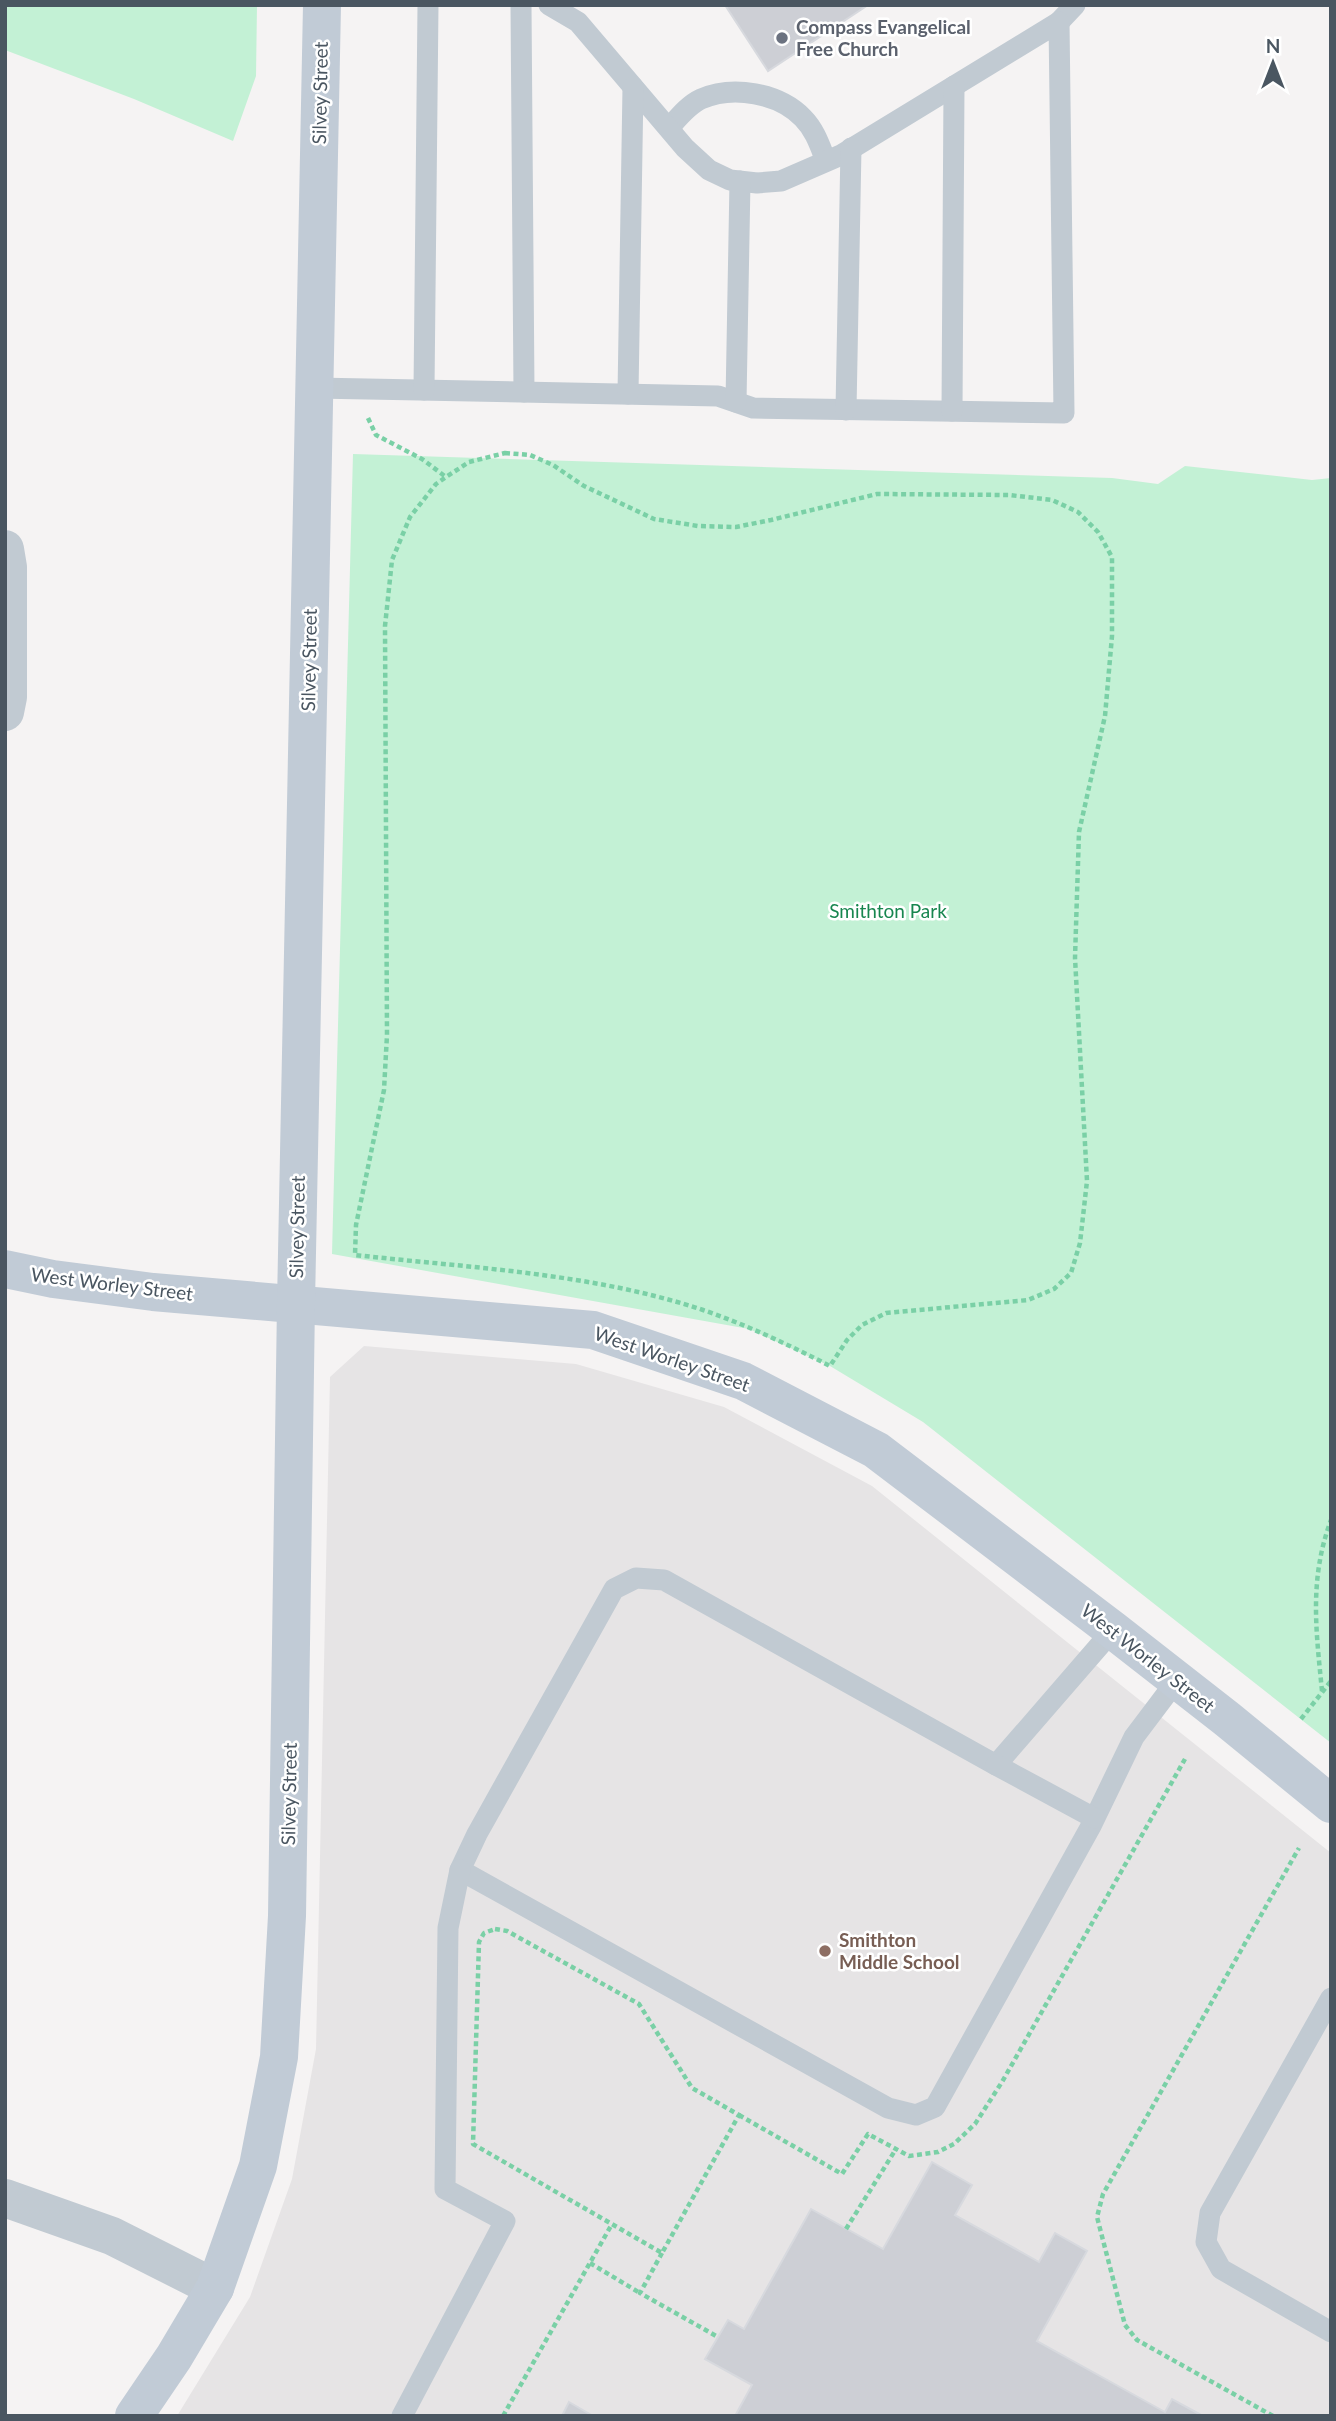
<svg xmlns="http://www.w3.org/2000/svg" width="1336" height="2421" font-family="Lato,sans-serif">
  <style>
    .education { fill: #e6e4e5 }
    .green { fill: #c3f1d5 }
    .building { fill: #cdcfd5; stroke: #d7d9de; stroke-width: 2 }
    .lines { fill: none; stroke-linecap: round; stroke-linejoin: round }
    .path { stroke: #7ad0a6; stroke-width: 4.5; stroke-dasharray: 5 3.5; stroke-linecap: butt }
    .lane { stroke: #c1cad2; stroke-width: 21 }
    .street { stroke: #c1cad2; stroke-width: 38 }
    .secondary { stroke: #c1cbd6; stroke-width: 38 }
    .worship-dot { fill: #6b7280; stroke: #fff; stroke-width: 2.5 }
    .education-dot { fill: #8d6e63; stroke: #fff; stroke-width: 2.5 }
    .labels { text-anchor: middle; stroke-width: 5; stroke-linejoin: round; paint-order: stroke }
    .worship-label { font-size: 19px; font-weight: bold; fill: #5b616d; stroke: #fff; text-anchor: start }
    .street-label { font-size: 19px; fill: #4a5661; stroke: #fff }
    .park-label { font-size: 19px; fill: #17864f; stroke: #fff }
    .education-label { font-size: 19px; font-weight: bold; fill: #785e54; stroke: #fff; text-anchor: start }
  </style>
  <rect width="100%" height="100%" fill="#f5f3f3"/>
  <!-- education -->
  <path class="education" d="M364,1346L576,1364L724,1407L872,1486L1331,1853V2416H177L250,2297L292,2179L316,2049L330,1377Z"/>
  <!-- green -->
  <g class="green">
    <path d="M5,5H257L256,76L233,141L134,99L5,50Z"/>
    <path d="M353,454L1112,478L1158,484L1185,466L1312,480L1331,478V1743L923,1422L830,1366L749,1329L332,1254Z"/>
  </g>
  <!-- building -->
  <g class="building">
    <path d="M725,5H868L768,71Z"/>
    <path d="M932,2162L972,2185L955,2215L1039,2262L1055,2233L1087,2251L1037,2341L1165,2412L1172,2399L1203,2416H735L752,2385L705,2359L728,2320L744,2329L811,2209L883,2249Z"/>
    <path d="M569,2402L593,2416H562Z"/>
  </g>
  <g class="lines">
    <!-- path -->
    <g class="path">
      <path d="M368,418L376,435L422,459L446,477"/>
      <path d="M505,453L530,455L553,465L584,486L654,519L698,526L736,527L771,520L877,494L1009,495L1052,500L1078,512L1098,532L1112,557V636L1105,716L1079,832L1075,958L1087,1181L1080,1243L1071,1273L1054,1289L1028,1300L886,1313L862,1325L847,1340L830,1366C789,1345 747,1325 703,1310C592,1273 471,1268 355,1255L356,1225L384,1090L387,1035L385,626L392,560L410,517L436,484L446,477L469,462Z"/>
      <path d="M1322,1691C1316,1630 1309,1579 1331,1520"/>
      <path d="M1301,1719L1331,1681"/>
      <path d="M495,1929L507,1931L639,2004L692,2088L739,2115L662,2253L473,2144L479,1942L484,1933Z"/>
      <path d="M739,2115L842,2174L868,2134L909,2156L938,2152L954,2144L975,2124L1002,2082L1185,1759"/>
      <path d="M846,2229L896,2149"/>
      <path d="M662,2253L640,2293L718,2337"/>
      <path d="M590,2263L640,2293"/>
      <path d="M503,2416L612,2224"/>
      <path d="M1273,2416L1137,2340L1125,2325L1097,2217L1103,2194L1299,1848"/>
    </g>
    <!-- lane -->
    <g class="lane">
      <path d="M521,5L524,392"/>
      <path d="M1059,22L1075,5"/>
      <path d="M669,128C678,118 688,105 701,99C733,85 779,93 803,118C815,130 820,146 826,161"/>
      <path d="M315,388L718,396L753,408L1064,413L1059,22L841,155L781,181L757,183L730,180L709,170L685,148L578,22L549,5"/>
      <path d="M424,390L428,5"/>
      <path d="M628,394L633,87"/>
      <path d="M736,402L740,181"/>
      <path d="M846,410L851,148"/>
      <path d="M952,411L954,86"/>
      <path d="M1113,1630L996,1765L664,1580L636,1578L614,1589L477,1834L460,1870L888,2108L916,2115L935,2107L1091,1826L1134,1737L1177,1680"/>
      <path d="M996,1765L1094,1818"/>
      <path d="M1331,1998L1210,2213L1206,2242L1221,2269L1331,2332"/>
      <path d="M402,2416L505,2221L445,2189L448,1928L460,1870"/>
    </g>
    <!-- street -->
    <g class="street">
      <path d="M5,549L8,567V697L5,712"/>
      <path d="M5,2198L112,2236L215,2288"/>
    </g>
    <!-- secondary -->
    <g class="secondary">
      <path d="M5,1269L53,1279L153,1292L593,1330L743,1381L876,1450L1113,1630L1227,1719L1331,1804"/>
      <path d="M134,2416L174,2357L215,2288L258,2166L279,2057L287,1916L296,1303L322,5"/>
    </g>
  </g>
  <!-- markers -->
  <circle class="worship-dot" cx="782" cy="38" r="7"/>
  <circle class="education-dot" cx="825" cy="1951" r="7"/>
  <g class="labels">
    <!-- worship labels -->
    <g class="worship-label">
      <text x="796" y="34">Compass Evangelical<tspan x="796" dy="22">Free Church</tspan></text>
    </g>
    <!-- street labels -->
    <g class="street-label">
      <text transform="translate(320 93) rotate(-89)" y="7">Silvey Street</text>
      <text transform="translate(309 660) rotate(-89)" y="7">Silvey Street</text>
      <text transform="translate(297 1227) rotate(-89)" y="7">Silvey Street</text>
      <text transform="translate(112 1284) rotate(7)" y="7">West Worley Street</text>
      <text transform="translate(672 1359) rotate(19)" y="7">West Worley Street</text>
      <text transform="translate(1148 1658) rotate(38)" y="7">West Worley Street</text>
      <text transform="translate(289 1794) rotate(-89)" y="7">Silvey Street</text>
    </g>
    <!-- park labels -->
    <g class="park-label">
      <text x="888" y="918">Smithton Park</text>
    </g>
    <!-- education labels -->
    <g class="education-label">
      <text x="839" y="1947">Smithton<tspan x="839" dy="22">Middle School</tspan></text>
    </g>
  </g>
  <!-- border -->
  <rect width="1336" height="2421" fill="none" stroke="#4a5661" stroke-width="14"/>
  <!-- north arrow -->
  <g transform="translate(1273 63)" stroke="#ffffff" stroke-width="5" paint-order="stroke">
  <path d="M0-5L12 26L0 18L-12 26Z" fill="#4a5661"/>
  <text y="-10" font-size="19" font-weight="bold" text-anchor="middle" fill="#4a5661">N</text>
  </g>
</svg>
